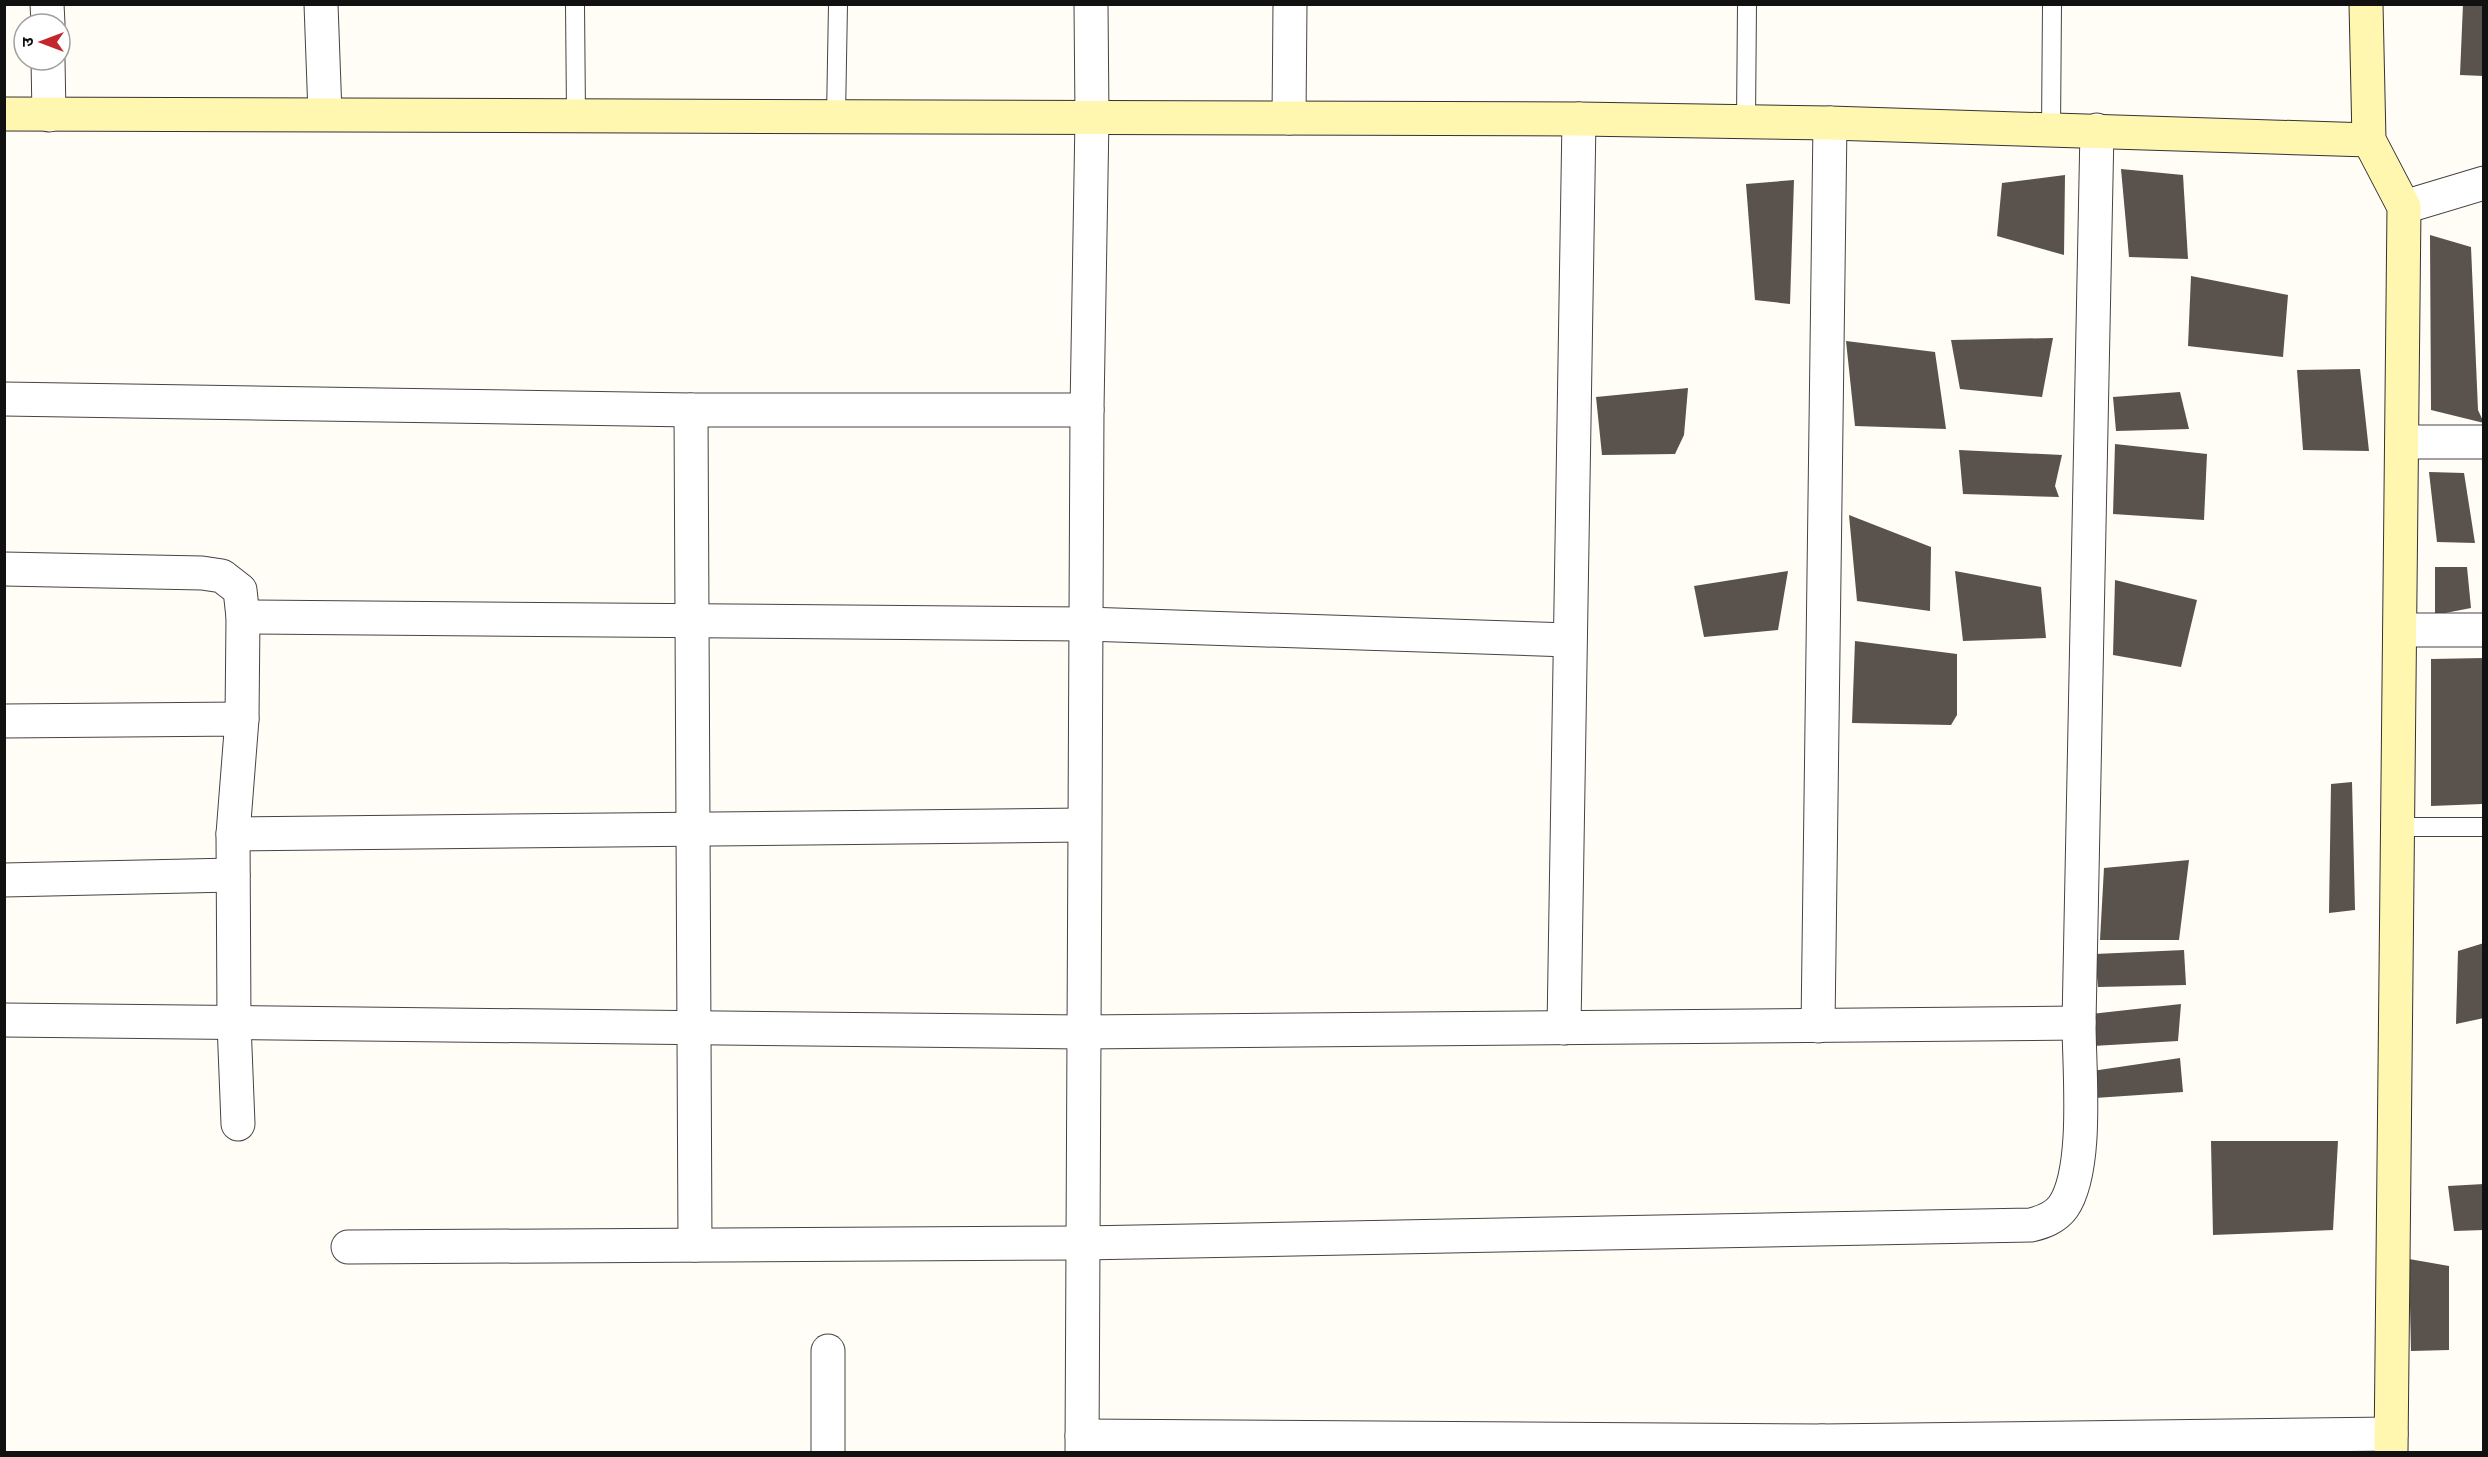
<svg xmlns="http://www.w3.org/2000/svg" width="2488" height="1457" font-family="Lora,'Noto Sans Devanagari',serif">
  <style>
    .building { fill: #5a524d }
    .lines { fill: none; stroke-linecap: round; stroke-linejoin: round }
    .lane-casing { stroke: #444; stroke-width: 20 }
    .street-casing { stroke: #444; stroke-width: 35 }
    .secondary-casing { stroke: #333; stroke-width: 35 }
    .lane { stroke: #fff; stroke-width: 18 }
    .street { stroke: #fff; stroke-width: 33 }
    .secondary { stroke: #fff6b0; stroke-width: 33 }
  </style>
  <rect width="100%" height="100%" fill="#fffdf5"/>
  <!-- building -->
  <g class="building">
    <path d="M2463,4H2484V76L2460,75Z"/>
    <path d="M2121,169L2183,175L2188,259L2129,257Z"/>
    <path d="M2065,175L2064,255L1997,236L2002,183Z"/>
    <path d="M1794,180L1790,304L1755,300L1746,184Z"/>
    <path d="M2430,235L2471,247L2478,410L2484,423L2431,410Z"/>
    <path d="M2191,276L2288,295L2283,357L2188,346Z"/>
    <path d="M2053,338L2042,397L1960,389L1951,340Z"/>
    <path d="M1846,341L1935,352L1946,429L1855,426Z"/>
    <path d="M2360,369L2369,451L2303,450L2297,370Z"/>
    <path d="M1688,388L1684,435L1675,454L1602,455L1596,397Z"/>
    <path d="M2180,392L2189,429L2116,431L2113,397Z"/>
    <path d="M2115,444L2207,454L2204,520L2113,514Z"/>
    <path d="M1959,450L2062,455L2055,486L2059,497L1963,494Z"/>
    <path d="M2429,472L2464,473L2475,543L2437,542Z"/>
    <path d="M1849,515L1931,547L1930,611L1857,601Z"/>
    <path d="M2435,567H2467L2471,608L2435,615Z"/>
    <path d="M1788,571L1778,630L1704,637L1694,586Z"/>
    <path d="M1955,571L2041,587L2046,638L1963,641Z"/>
    <path d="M2115,580L2197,600L2181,667L2113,655Z"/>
    <path d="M1855,641L1957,654V715L1951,725L1852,723Z"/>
    <path d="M2484,658L2482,804L2431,806V659Z"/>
    <path d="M2352,782L2355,910L2329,913L2331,784Z"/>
    <path d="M2189,860L2179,940H2100L2104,868Z"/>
    <path d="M2484,943V1018L2456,1024L2458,951Z"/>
    <path d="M2184,950L2186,985L2098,987L2095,954Z"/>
    <path d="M2181,1004L2178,1041L2093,1046L2091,1014Z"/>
    <path d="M2180,1058L2183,1092L2095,1098L2092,1071Z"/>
    <path d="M2211,1141H2338L2333,1230L2213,1235Z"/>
    <path d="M2484,1184V1230L2454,1231L2448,1186Z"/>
    <path d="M2409,1259L2449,1266V1350L2411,1351Z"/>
  </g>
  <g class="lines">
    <!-- lane casing -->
    <g class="lane-casing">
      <g id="lane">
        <path d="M575,4L576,115"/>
        <path d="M836,117L838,4"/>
        <path d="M1746,121L1747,4"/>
        <path d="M2051,129L2052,4"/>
        <path d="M2398,827H2484"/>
      </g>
    </g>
    <!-- street casing -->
    <g class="street-casing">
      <g id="street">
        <path d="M47,4L48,24"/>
        <path d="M321,4L325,114"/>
        <path d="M48,60L49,115"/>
        <path d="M1289,118L1290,4"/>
        <path d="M2404,207L2484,183"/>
        <path d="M4,399L691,410"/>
        <path d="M2402,442H2484"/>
        <path d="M4,569L202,573L222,576L240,590L243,617L242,719"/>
        <path d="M243,617L1086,624L1569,640"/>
        <path d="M2400,630H2484"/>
        <path d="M4,721L242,719L233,834L234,1023L238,1124"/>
        <path d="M233,834L1084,825"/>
        <path d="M4,880L233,875"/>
        <path d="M4,1020L1082,1032L2079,1023"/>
        <path d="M1818,1026L1830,123"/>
        <path d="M1564,1028L1579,119"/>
        <path d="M695,1245L691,410H1087"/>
        <path d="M348,1247L1082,1243L2031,1225C2043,1222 2055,1218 2063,1207C2089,1170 2079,1069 2079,1023L2097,130"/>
        <path d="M828,1351V1452"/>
        <path d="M1082,1436L1822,1441"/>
        <path d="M1082,1452L1087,410L1092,118L1091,4"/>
        <path d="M1822,1452V1441L2391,1434"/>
      </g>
    </g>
    <!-- secondary casing -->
    <g class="secondary-casing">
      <g id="secondary">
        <path d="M2366,4L2369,140L2404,207L2391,1452"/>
        <path d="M4,114L1579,119L1830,123L2369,140"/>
      </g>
    </g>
    <!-- lane -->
    <use href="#lane" class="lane"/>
    <!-- street -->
    <use href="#street" class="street"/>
    <!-- secondary -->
    <use href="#secondary" class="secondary"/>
  </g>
  <!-- border -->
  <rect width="2488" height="1457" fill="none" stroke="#111111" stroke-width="12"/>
  <!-- north arrow -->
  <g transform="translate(42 42) rotate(270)"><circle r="28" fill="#ffffff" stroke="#a0a0a0" stroke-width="1.5"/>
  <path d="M0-4.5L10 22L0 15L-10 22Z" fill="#c4262e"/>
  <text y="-9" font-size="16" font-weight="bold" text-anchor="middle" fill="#111111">उ</text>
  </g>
</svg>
